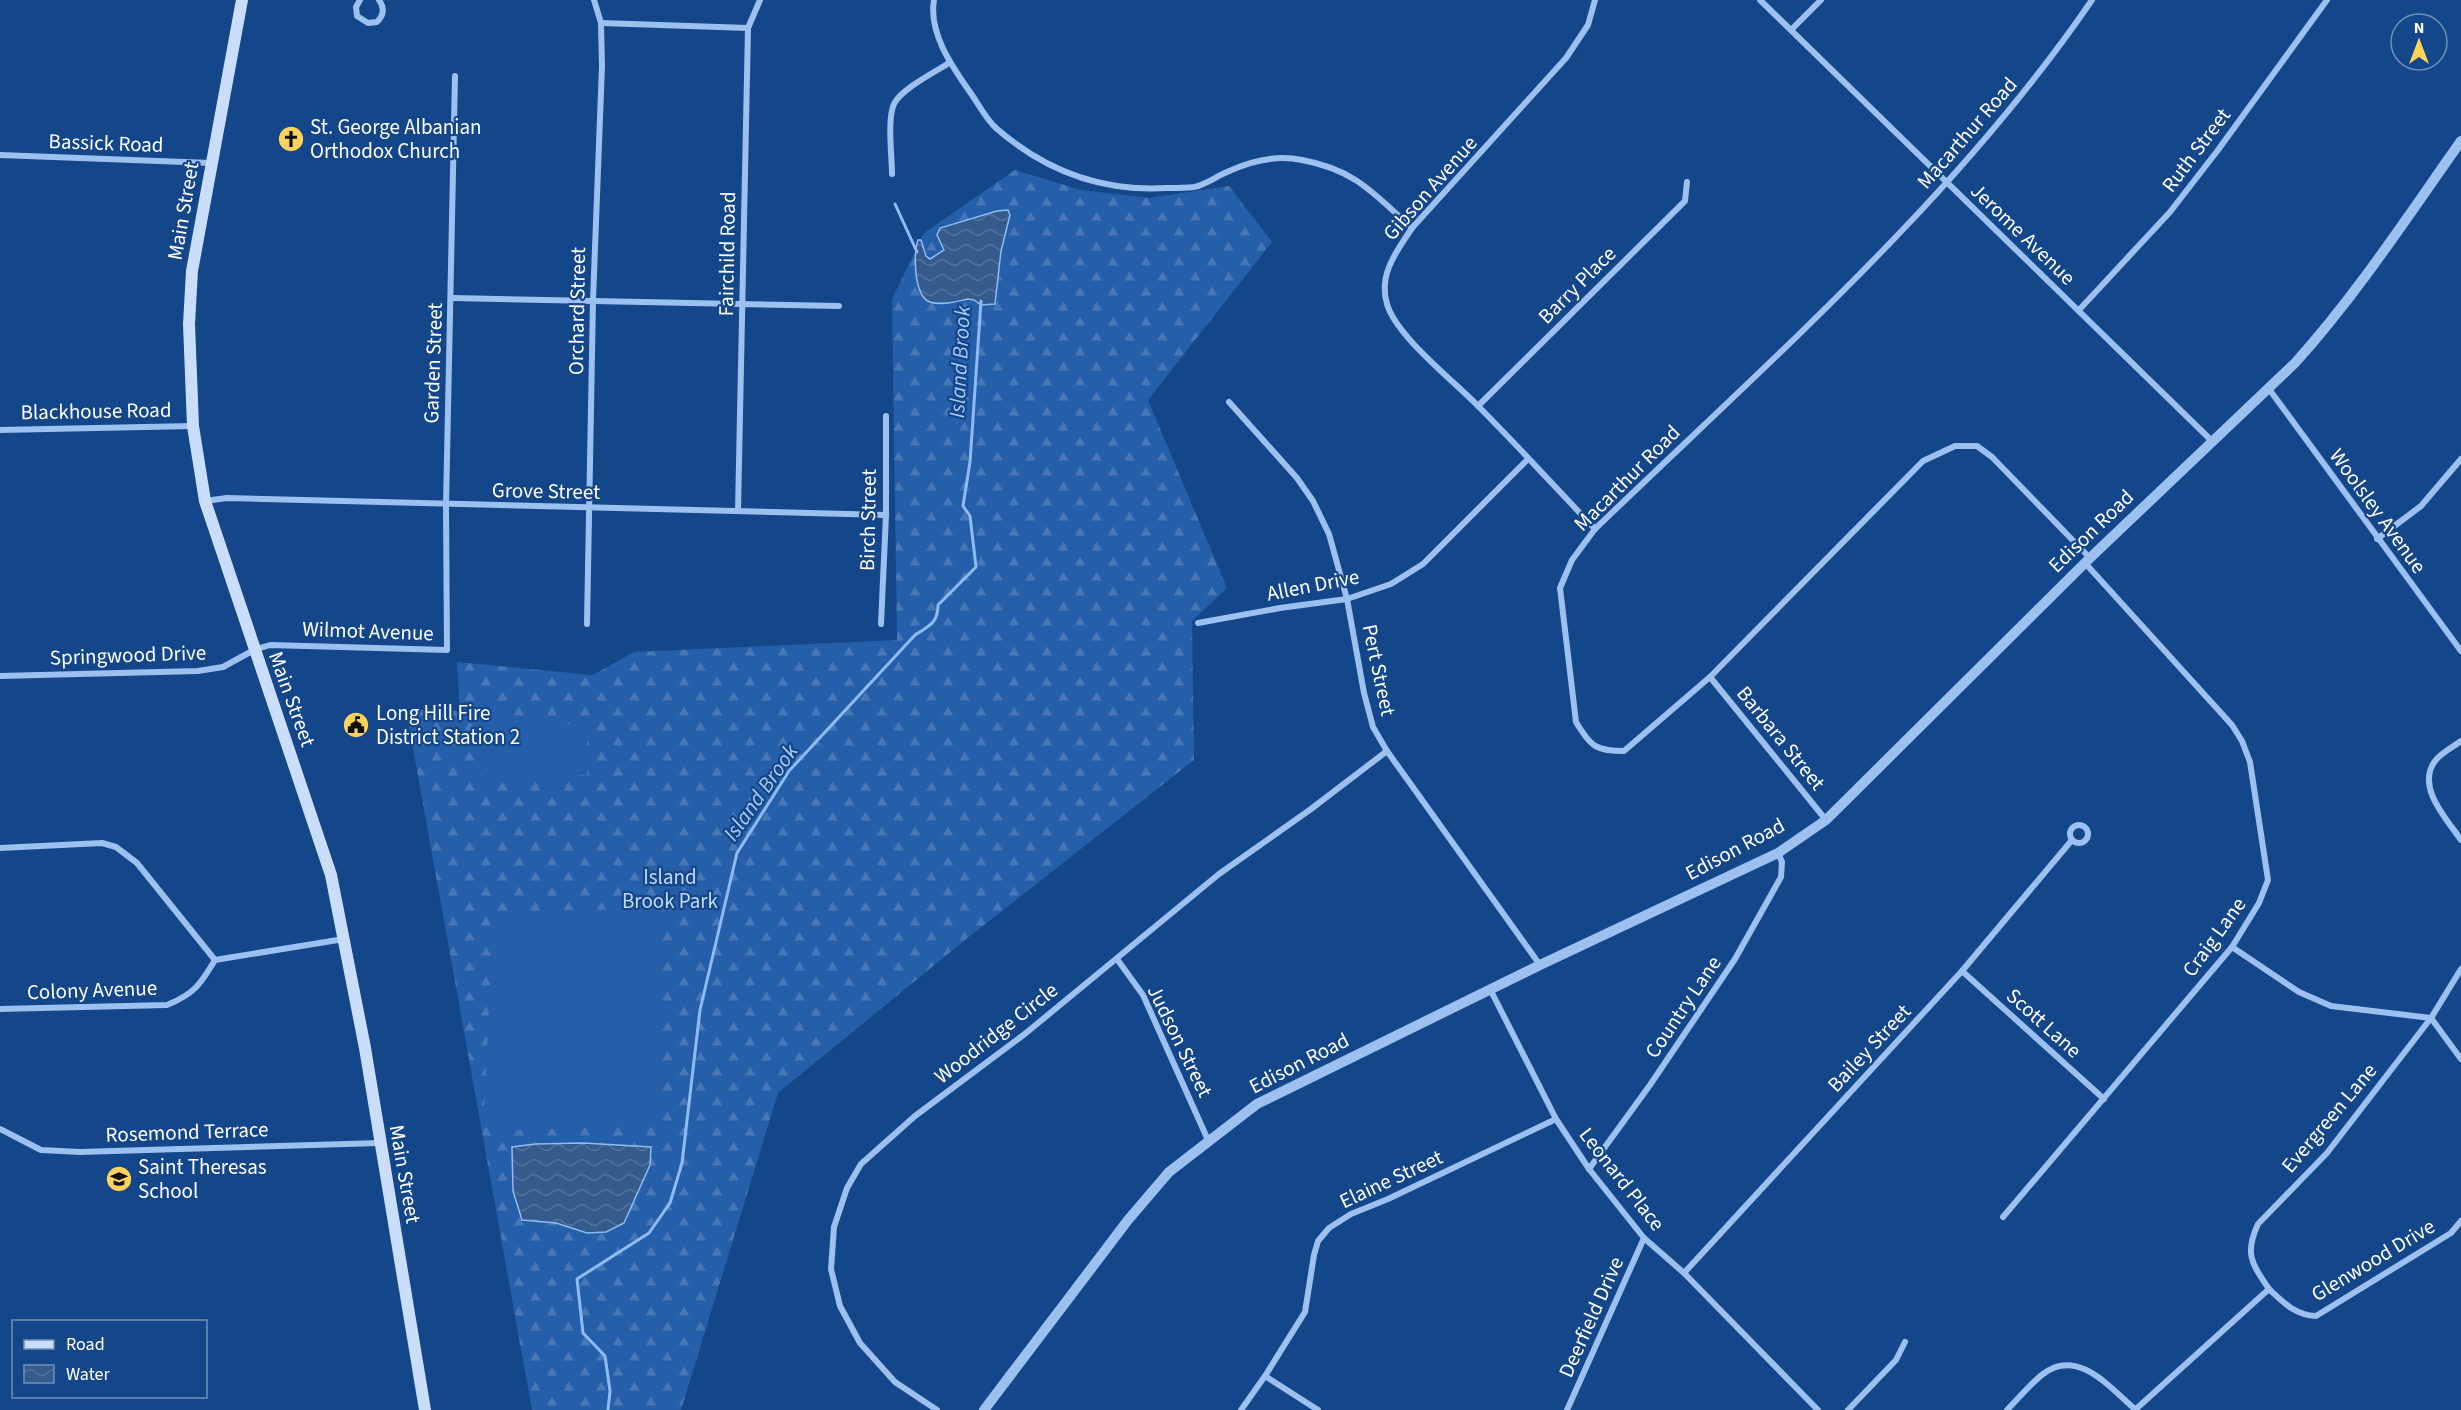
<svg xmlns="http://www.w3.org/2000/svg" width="2461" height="1410" font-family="'Source Sans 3',sans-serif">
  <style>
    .forest { fill: url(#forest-firs) }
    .pitch { fill: #265fa9 }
    .water { fill: url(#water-waves); stroke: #8ebbf3; stroke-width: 1.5 }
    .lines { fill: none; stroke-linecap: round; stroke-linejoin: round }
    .stream { stroke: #8ebbf3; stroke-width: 3 }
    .minor { stroke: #9cc0f0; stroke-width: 6 }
    .tertiary { stroke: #9cc0f0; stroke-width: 10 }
    .secondary { stroke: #cadefb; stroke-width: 12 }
    .labels { text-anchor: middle; stroke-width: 4.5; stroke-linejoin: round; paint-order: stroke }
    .poi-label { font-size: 21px; fill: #fff; stroke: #14468a; text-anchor: start }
    .street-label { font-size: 21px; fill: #fff; stroke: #14468a }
    .park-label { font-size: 21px; fill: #c2dbfb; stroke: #14468a }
    .water-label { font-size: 22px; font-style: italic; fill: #a8cbf7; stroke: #14468a }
  </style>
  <defs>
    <pattern id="forest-firs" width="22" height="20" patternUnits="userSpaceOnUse" patternTransform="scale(1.5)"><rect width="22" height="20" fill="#265fa9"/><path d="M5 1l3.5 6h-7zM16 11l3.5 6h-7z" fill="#4777b6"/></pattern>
    <pattern id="water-waves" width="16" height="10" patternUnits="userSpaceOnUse" patternTransform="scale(1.5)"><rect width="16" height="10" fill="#355a8c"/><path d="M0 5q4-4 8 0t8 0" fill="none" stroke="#53739d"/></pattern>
  </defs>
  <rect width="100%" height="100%" fill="#14468a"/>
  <!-- forest -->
  <path class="forest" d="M1015,170L1081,190L1149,198L1229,186L1272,242L1148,400L1227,588L1192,621L1194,760L965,940L778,1093L681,1410H532L406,709L460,711L457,662L593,675L634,652L897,640L892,299L924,233Z"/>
  <!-- pitch -->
  <g class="pitch">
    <path d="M482,717L559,718V724L587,725V775H559V779H482Z"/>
    <path d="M635,909L657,919L658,1116L649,1126L496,1131L484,1115L493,925L508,912Z"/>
  </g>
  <!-- water -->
  <g class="water">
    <path d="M1008,210L1010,215L1001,251L995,304L981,305L974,300L968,299C958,301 941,306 930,302C914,297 913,254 918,240H921L926,256L930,259L944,250L937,235L940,228L997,211Z"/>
    <path d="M583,1143L651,1147L650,1165L624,1223L606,1232L587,1233L556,1223L522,1220L513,1191L512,1147L535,1144Z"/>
  </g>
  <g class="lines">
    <!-- stream -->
    <g class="stream">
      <path d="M895,204L917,252"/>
      <path d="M608,1410L610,1391L605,1356L583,1333L577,1279L649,1233L670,1203L682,1163L700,1010L737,853L789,771L915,635C929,626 938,623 938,605L976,567L970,516L963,506L970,462L981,301"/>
    </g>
    <!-- minor -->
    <g class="minor">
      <path d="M360,0L356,7L357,16L368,23L377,22C384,15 385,8 379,0"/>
      <path d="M934,0C928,34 954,69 972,95C979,105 986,119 996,128C1045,171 1102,192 1167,188C1176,188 1186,188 1194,187C1205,185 1217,176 1227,172C1250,161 1277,155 1302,160C1356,170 1374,194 1412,228"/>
      <path d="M1760,0L2213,442"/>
      <path d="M601,23L748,28"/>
      <path d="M1791,30L1821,0"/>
      <path d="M0,155L211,163"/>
      <path d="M892,174C892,157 887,119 894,104C901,89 935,72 949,63"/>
      <path d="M452,298L839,306"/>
      <path d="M2079,310L2170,212L2218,150L2327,0"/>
      <path d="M2269,389L2461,651"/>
      <path d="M1229,402L1297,478L1313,501L1329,534L1347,599L1364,693L1373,727L1387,751L1540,965"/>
      <path d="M1478,406L1685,201L1687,182"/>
      <path d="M0,430L193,426"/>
      <path d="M205,501L227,498L886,515"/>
      <path d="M738,511L748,28L760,0"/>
      <path d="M1595,529C1556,488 1518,446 1478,406C1454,381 1396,336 1387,304C1378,274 1397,251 1412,228L1566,58L1588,25L1595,0"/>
      <path d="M2377,539L2421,506L2461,459"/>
      <path d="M2090,558L1992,457L1977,446H1955L1923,461L1710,677L1624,751C1596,751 1591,747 1576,722L1560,588L1572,560L1595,529C1769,361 1955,200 2092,0"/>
      <path d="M1198,623L1280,608L1347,599L1391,584L1423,564L1528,459"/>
      <path d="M587,624L593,300L602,66L601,23L594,0"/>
      <path d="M881,624L886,515V416"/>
      <path d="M0,676L198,671L223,667L254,650L270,645L447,650L446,505L455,76"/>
      <path d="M1710,677L1826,820"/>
      <path d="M2461,741C2453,747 2441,753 2435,761C2416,787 2446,818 2461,840"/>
      <circle cx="2079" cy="834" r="9"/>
      <path d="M0,848L102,843L116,847L137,863L215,960"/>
      <path d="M2232,947L2299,992L2331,1006L2431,1018L2461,1059"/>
      <path d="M1117,959L1143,995L1208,1140"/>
      <path d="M1962,971L2104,1099"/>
      <path d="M1490,989L1556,1119L1589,1169L1644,1238L1684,1273L1818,1410"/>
      <path d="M0,1009L167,1005C194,994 200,985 215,960L344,939"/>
      <path d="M0,1129L41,1150L80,1152L380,1143"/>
      <path d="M1589,1169L1650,1085L1735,959L1781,877L1782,862L1778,853"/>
      <path d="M2003,1217L2232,947L2259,903L2268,880L2250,762L2242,741L2232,725L2085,563"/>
      <path d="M1684,1273L1962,971L2072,840"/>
      <path d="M2269,1289C2252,1264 2244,1254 2258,1224L2327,1153L2431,1018L2461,969"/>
      <path d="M1265,1376L1318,1410"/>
      <path d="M2136,1409L2269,1289C2284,1303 2295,1315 2316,1316L2451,1233L2461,1221"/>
      <path d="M937,1410L895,1382L860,1343L840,1306L831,1269L834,1227L847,1188L861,1164L915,1116L1026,1033L1219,874L1311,809L1387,751"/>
      <path d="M1241,1410L1265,1376L1305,1312L1314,1255L1318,1241L1329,1228L1351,1214L1388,1199L1556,1119"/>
      <path d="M1567,1410L1644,1238"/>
      <path d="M1848,1410L1896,1360L1905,1342"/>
      <path d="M2007,1410C2019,1398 2030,1384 2043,1374C2078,1347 2110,1388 2136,1410"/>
    </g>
    <!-- tertiary -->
    <path class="tertiary" d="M984,1410L1128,1220L1169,1172L1257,1104L1540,965L1778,853L1826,820L2090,558L2295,363C2357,294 2408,216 2461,141"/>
    <!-- secondary -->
    <path class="secondary" d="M242,0L192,271L189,324L193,426L205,501L331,875L365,1048L425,1410"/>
  </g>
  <!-- icons -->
  <defs>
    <g id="church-disc" transform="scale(1.35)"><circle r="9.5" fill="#ffd25a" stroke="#14468a"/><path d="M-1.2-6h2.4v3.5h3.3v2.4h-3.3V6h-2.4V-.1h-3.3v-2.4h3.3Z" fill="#111"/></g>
    <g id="civic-disc" transform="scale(1.35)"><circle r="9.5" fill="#ffd25a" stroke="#14468a"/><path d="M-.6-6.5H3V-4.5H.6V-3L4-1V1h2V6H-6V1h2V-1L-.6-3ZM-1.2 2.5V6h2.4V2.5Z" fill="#111"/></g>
    <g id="school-disc" transform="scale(1.35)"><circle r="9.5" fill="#ffd25a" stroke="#14468a"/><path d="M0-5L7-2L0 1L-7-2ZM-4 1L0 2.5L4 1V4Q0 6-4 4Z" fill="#111"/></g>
  </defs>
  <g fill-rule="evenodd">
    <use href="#church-disc" x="291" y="139"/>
    <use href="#civic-disc" x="356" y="725"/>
    <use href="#school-disc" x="119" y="1179"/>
  </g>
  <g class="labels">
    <!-- poi labels -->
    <g class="poi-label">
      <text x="310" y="134">St. George Albanian<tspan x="310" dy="24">Orthodox Church</tspan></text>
      <text x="376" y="720">Long Hill Fire<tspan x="376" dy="24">District Station 2</tspan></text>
      <text x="138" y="1174">Saint Theresas<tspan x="138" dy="24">School</tspan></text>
    </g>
    <!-- street labels -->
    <g class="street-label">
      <text transform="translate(1967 133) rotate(-49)" y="7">Macarthur Road</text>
      <text transform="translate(106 143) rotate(2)" y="7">Bassick Road</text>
      <text transform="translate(2196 150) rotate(-53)" y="7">Ruth Street</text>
      <text transform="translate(1430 188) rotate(-49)" y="7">Gibson Avenue</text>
      <text transform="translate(183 211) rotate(-80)" y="7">Main Street</text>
      <text transform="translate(2023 234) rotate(44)" y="7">Jerome Avenue</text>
      <text transform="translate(727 254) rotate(-89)" y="7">Fairchild Road</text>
      <text transform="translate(1577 285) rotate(-45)" y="7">Barry Place</text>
      <text transform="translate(577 311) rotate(-89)" y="7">Orchard Street</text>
      <text transform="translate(433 363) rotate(-88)" y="7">Garden Street</text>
      <text transform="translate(96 411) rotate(-1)" y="7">Blackhouse Road</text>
      <text transform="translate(1627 478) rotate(-45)" y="7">Macarthur Road</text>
      <text transform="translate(546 491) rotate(1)" y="7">Grove Street</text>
      <text transform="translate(2378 511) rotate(54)" y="7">Woolsley Avenue</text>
      <text transform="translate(868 520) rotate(-89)" y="7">Birch Street</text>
      <text transform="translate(2091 531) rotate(-44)" y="7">Edison Road</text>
      <text transform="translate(1313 585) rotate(-11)" y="7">Allen Drive</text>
      <text transform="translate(368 631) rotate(2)" y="7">Wilmot Avenue</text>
      <text transform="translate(128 655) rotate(-2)" y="7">Springwood Drive</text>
      <text transform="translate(1379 670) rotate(78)" y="7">Pert Street</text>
      <text transform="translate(292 699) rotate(70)" y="7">Main Street</text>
      <text transform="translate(1781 738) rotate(51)" y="7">Barbara Street</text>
      <text transform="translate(1735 849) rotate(-28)" y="7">Edison Road</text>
      <text transform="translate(2214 937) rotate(-54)" y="7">Craig Lane</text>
      <text transform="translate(92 990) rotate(-2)" y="7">Colony Avenue</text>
      <text transform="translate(1683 1007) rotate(-56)" y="7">Country Lane</text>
      <text transform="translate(2044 1023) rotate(42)" y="7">Scott Lane</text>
      <text transform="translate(996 1033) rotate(-38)" y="7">Woodridge Circle</text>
      <text transform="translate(1180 1041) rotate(64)" y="7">Judson Street</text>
      <text transform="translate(1869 1048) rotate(-47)" y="7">Bailey Street</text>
      <text transform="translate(1299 1063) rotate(-27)" y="7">Edison Road</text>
      <text transform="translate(2329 1118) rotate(-50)" y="7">Evergreen Lane</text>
      <text transform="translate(187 1132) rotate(-2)" y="7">Rosemond Terrace</text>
      <text transform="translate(405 1174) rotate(80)" y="7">Main Street</text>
      <text transform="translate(1391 1179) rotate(-25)" y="7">Elaine Street</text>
      <text transform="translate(1622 1179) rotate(52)" y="7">Leonard Place</text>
      <text transform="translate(2373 1260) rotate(-31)" y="7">Glenwood Drive</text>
      <text transform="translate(1591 1317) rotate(-66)" y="7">Deerfield Drive</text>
    </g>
    <!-- park labels -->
    <g class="park-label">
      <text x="670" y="884">Island<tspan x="670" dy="24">Brook Park</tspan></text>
    </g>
    <!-- water labels -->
    <g class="water-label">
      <text transform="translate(959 362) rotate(-87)" y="8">Island Brook</text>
      <text transform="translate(760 792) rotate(-55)" y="8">Island Brook</text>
    </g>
  </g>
  <!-- legend -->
  <rect x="12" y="1320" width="195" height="78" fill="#14468a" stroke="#7290b9" stroke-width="1.5"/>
  <rect x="24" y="1340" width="30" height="9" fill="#cadefb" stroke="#7290b9" stroke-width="1.5"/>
  <text x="66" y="1350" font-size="18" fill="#ffffff">Road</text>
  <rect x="24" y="1365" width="30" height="18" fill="url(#water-waves)" stroke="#7290b9" stroke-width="1.5"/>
  <text x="66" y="1380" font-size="18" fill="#ffffff">Water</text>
  <!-- north arrow -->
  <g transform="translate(2419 42)"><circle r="28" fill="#14468a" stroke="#7290b9" stroke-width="1.5"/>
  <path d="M0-4.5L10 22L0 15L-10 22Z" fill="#ffd25a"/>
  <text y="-9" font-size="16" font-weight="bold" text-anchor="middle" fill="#ffffff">N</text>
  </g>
</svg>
